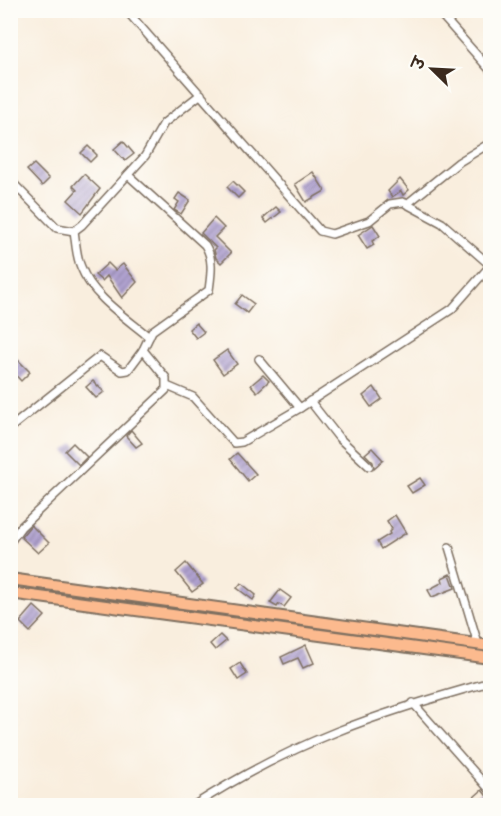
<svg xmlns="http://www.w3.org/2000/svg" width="501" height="816" font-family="'Architects Daughter','Playpen Sans Deva',sans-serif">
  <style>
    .building { fill: url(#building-hatch) }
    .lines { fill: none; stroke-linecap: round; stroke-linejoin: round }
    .minor-casing { stroke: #7e6f61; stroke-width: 10 }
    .trunk-casing { stroke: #7e6f61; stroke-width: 14 }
    .minor { stroke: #fff; stroke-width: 7 }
    .trunk { stroke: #fcba8e; stroke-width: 10 }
  </style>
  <defs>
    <pattern id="building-hatch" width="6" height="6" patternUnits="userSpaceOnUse" patternTransform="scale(1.5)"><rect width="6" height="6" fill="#b0a2d0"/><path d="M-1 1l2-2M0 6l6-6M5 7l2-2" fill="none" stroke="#9084a8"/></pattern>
  </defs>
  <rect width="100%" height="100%" fill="#fdfcf7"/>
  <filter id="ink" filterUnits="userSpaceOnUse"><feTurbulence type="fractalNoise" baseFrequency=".0167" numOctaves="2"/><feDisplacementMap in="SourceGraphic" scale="12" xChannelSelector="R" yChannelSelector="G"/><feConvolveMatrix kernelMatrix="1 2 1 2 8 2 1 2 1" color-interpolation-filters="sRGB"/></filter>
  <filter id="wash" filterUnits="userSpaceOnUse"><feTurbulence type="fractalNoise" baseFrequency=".008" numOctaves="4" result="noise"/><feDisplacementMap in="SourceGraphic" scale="24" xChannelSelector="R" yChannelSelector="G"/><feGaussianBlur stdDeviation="1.35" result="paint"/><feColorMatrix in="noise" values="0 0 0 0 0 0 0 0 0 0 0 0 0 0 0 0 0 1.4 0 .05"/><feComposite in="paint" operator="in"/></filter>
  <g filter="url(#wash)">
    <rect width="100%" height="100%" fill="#f9eede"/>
    <g id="blocks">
      <!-- building -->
      <g class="building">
        <path d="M123,141L134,154L125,161L114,149Z"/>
        <path d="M88,146L97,155L90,162L81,153Z"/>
        <path d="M34,164L49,179L42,186L27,170Z"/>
        <path d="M313,172L325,191L306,202L295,184Z"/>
        <path d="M84,174L100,189L82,213L68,200L77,190L73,186Z"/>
        <path d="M400,179L409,190L403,195L401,191L392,197L388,191Z"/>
        <path d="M233,181L244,192L238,198L227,187Z"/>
        <path d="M179,193L190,200L181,214L174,210L179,202L175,199Z"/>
        <path d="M276,207L281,212L267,223L263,218Z"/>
        <path d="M214,218L224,228L215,237L231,253L221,263L216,258L214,250L216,248L201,233Z"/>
        <path d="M373,225L380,236L372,241L374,245L367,249L358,235Z"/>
        <path d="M108,263L115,270L123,264L137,282L122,298L107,276L102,281L95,275Z"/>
        <path d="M242,295L254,304L247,313L235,304Z"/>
        <path d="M196,323L204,332L196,338L189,329Z"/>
        <path d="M227,350L237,364L223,374L213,360Z"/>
        <path d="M17,359L30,372L21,381L10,369V365Z"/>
        <path d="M263,375L269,381L257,392L251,385Z"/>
        <path d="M93,381L104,392L96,398L86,387Z"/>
        <path d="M374,387L382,399L371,407L363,396Z"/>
        <path d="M131,430L142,443L136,447L126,436Z"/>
        <path d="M73,443L87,457L79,465L65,451Z"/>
        <path d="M372,448L383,460L374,468L373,462L365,454Z"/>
        <path d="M237,453L256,474L248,481L230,459Z"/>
        <path d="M420,478L425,485L412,493L407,486Z"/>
        <path d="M395,515L406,533L381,549L377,542L390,534L389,532L392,529L387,521Z"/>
        <path d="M31,525L49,543L38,553L21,537Z"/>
        <path d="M186,563L203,584L192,592L176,572Z"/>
        <path d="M450,574L455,588L432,597L428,590L443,582L442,578Z"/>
        <path d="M241,583L256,595L253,600L237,588Z"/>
        <path d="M280,590L291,598L284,607L279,604L277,607L270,603Z"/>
        <path d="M34,606L45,616L30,632L20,622Z"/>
        <path d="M220,635L226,641L215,650L210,644Z"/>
        <path d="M306,645L314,663L303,668L298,658L284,664L281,657Z"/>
        <path d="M240,663L247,674L238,680L231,669Z"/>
        <path d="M482,790L490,800V806H481L474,797Z"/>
      </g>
    </g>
  </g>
  <g filter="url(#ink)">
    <use href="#blocks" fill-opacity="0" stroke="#7e6f61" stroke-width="1.5"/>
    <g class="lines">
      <!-- minor casing -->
      <g class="minor-casing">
        <g id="minor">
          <path d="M126,10L320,231L332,234L369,221L390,204L403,202L442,223L490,265"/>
          <path d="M437,10L490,70"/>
          <path d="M10,180L57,228L74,231L82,225L145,156L164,123L201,94"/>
          <path d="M407,204L459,162L490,143"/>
          <path d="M74,231C76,243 76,256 81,267C92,296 125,317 149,337"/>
          <path d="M259,359L300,408L452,309L490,266"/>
          <path d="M167,386L193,397L234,443L242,442L300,408"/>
          <path d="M310,401L339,438L369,466"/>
          <path d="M10,428L100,356L122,371L128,370L143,350L152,331L209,290C211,275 214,259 205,245L128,175"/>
          <path d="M10,542L21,527L166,390V378L143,350"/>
          <path d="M449,547L478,644"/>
          <path d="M413,703L490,790"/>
          <path d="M193,806C292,742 378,713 490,682"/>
        </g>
      </g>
      <!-- trunk casing -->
      <g class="trunk-casing">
        <g id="trunk">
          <path d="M10,579L490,646"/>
          <path d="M10,593L490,658"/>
        </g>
      </g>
      <!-- minor -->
      <use href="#minor" class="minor"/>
      <!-- trunk -->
      <use href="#trunk" class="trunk"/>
    </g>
  </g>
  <!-- margin -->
  <rect width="501" height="816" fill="none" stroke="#fdfcf7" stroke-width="36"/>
  <!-- north arrow -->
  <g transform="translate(432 69) rotate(294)" stroke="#fdfcf7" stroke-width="4.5" paint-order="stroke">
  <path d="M0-4.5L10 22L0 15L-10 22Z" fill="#3b2a1e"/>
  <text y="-9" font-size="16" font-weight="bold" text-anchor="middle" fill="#3b2a1e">उ</text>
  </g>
</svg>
